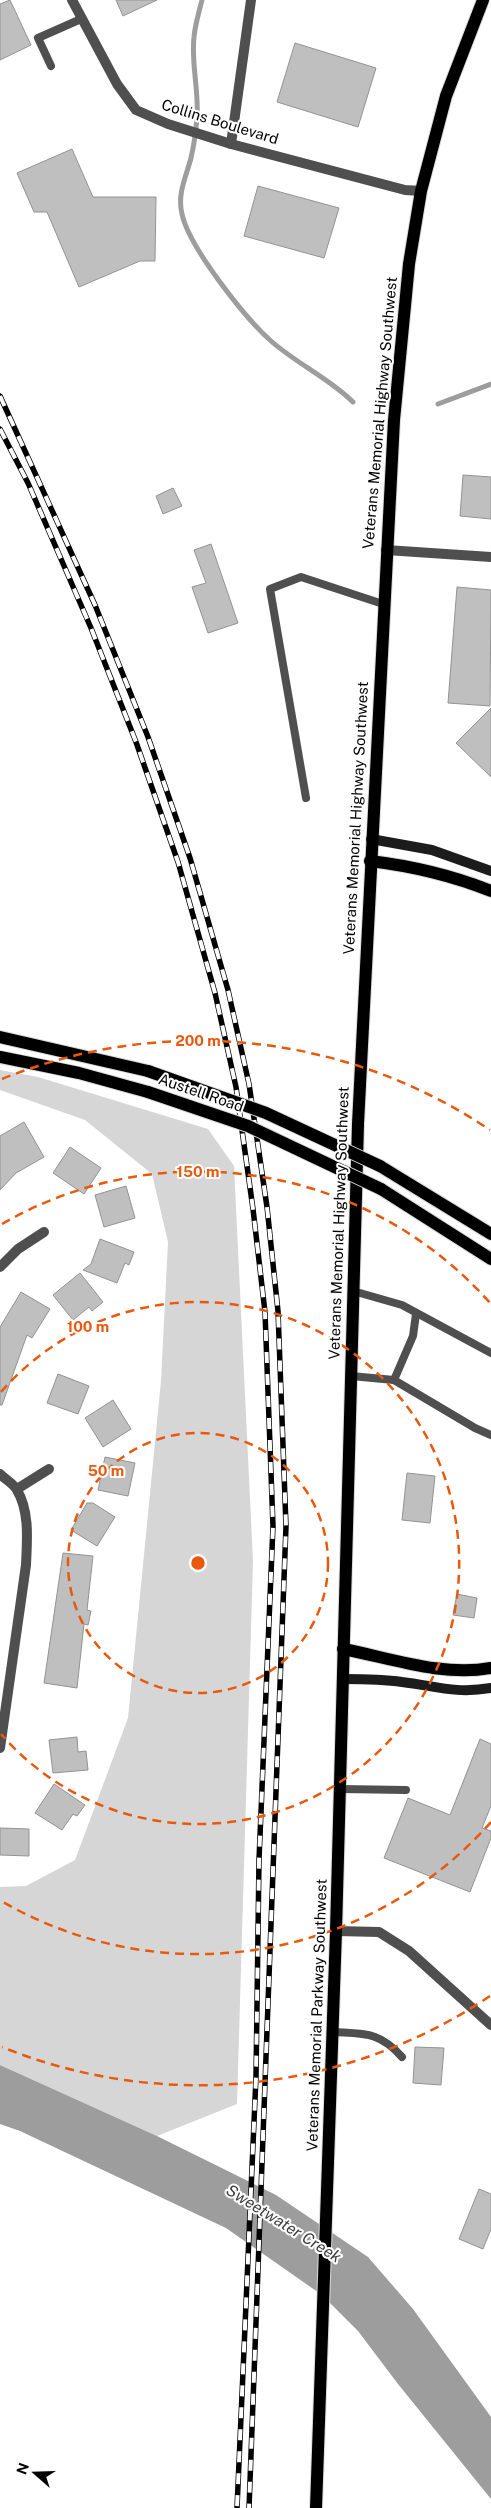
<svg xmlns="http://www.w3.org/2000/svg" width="491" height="2508" font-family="'Public Sans',sans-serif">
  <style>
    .green { fill: #d6d6d6 }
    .water { fill: #9d9d9d }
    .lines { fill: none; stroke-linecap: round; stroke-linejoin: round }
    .stream { stroke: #9d9d9d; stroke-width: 5 }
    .building { fill: #bfbfbf; stroke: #939393 }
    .primary-casing { stroke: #dbdbdb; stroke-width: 14 }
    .lane { stroke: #4f4f4f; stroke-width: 8 }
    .street { stroke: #4f4f4f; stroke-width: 10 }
    .secondary { stroke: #1c1c1c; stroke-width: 10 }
    .primary { stroke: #000; stroke-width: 12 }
    .rail-casing { stroke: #000; stroke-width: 5.5 }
    .rail { stroke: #fff; stroke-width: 4; stroke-dasharray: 11; stroke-linecap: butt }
    .primary-bridge-casing { stroke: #dbdbdb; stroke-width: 14; stroke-linecap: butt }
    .primary-bridge { stroke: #000; stroke-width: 12 }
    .ring { fill: none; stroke: #e8590c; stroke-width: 2.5; stroke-dasharray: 9 6 }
    .labels { text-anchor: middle; stroke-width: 4; stroke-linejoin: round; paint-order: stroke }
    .street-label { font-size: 15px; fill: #000; stroke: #fff }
    .water-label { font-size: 16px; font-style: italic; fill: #3e3e3e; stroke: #fff }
    .centre { fill: #e8590c; stroke: #fff; stroke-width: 2.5 }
    .ring-label { font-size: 15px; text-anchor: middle; font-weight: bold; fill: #e8590c; stroke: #fff; stroke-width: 4; stroke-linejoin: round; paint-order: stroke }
  </style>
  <rect width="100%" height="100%" fill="#fff"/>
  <!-- green -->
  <path class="green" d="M0,1070L38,1077L208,1129L234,1166L253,1561L237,2104L157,2136L0,2065V1887L26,1886L75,1860L128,1718L161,1381L168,1242L152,1174L85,1120L0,1090Z"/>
  <!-- water -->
  <path class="water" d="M0,2065L157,2136L276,2195L368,2257L413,2309L491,2417V2499L398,2384L358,2331L322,2295L226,2228L20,2131L0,2124Z"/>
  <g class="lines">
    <!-- stream -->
    <g class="stream">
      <path d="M202,0C199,12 195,25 194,37C191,63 199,91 197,117C196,130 194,145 191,158C186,177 177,194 182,214C189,247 245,318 271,341C297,364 329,378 353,402"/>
      <path d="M438,404L491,384"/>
    </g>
  </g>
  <!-- building -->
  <g class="building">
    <path d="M10,0L31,45L0,60V4Z"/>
    <path d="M116,0H157L123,16Z"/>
    <path d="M295,43L376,68L358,127L277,102Z"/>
    <path d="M72,149L93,197H156L155,261H140L79,287L47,212H34L17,173Z"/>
    <path d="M258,186L339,208L324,258L244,236Z"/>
    <path d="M463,475L491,477V519L460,516Z"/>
    <path d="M173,488L182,506L163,514L156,496Z"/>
    <path d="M211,544L238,623L208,633L192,587L206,583L194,550Z"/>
    <path d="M457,587L491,590L490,706L448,703Z"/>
    <path d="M491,708V777L456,743Z"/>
    <path d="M24,1122L44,1157L16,1173L0,1190V1136Z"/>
    <path d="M70,1147L101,1168L84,1194L53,1173Z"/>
    <path d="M126,1186L135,1218L104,1227L95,1195Z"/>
    <path d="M100,1239L134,1252L129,1265L125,1263L117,1283L83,1270L91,1264Z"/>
    <path d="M80,1273L103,1302L92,1311L89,1307L73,1320L53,1295Z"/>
    <path d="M21,1292L50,1309L32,1338L27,1335L2,1405H0V1327Z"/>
    <path d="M58,1374L89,1386L78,1414L47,1403Z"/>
    <path d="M113,1400L131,1429L103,1447L85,1418Z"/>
    <path d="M105,1457L135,1463L128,1496L98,1490Z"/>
    <path d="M407,1473L435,1476L430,1523L402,1520Z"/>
    <path d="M87,1503H93L115,1517L97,1546L71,1530Z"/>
    <path d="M63,1553L93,1556L87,1610L91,1611L88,1625L84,1624L77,1688L44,1683Z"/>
    <path d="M457,1594L477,1598L474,1618L453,1615Z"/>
    <path d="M77,1737L78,1752L86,1751L88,1770L53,1773L49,1740Z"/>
    <path d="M480,1739L491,1744V1806L482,1828L491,1831V1838L470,1892L384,1858L408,1798L450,1815Z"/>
    <path d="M54,1784L85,1805L77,1816L73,1814L62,1830L35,1813Z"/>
    <path d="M0,1828L29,1829V1856L0,1855Z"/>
    <path d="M415,2047L444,2048L441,2085L413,2083Z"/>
    <path d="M479,2189L491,2194V2229L483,2249L459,2239Z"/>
  </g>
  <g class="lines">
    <!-- primary casing -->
    <g class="primary-casing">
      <g id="primary">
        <path d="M370,861C412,866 451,875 491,891"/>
        <path d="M0,1037L148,1071"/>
        <path d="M0,1057L79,1073L148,1092"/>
        <path d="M380,1166L491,1234"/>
        <path d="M381,1189L491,1259"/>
        <path d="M343,1649C390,1658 443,1677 491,1668"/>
        <path d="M316,2508L336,1931L358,1124L394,420L409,264L421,191L446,96L483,0"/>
      </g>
    </g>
    <!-- lane -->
    <g class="lane">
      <path d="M51,66L38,38L81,19"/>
      <path d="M306,798L270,589L301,577L383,604"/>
      <path d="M353,1291L402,1305L491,1353"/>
      <path d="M351,1376L394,1380L475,1428L491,1435"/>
      <path d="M394,1380L413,1336L416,1314"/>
      <path d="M340,1789L406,1790"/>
      <path d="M332,2032C364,2034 379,2031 402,2057"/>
    </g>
    <!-- street -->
    <g class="street">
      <path d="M72,0L117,84L136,110L168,124L231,144L405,190L421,191"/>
      <path d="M231,144L251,0"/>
      <path d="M386,550L491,557"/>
      <path d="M0,1267L18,1249L44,1232"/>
      <path d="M0,1474C5,1479 14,1484 17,1490C30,1512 27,1541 26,1565L0,1748"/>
      <path d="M17,1489L49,1469"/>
      <path d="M336,1931L379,1932L409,1951L491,2025"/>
    </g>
    <!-- secondary -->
    <g class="secondary">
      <path d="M371,839L432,850L491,871"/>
      <path d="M343,1679C362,1679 382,1679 402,1682C436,1686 455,1694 491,1688"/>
    </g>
    <!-- primary -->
    <use href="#primary" class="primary"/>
    <!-- rail casing -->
    <g class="rail-casing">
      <g id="rail">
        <path d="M0,396L95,605L148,737L190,858L228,990L249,1084L267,1207L278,1311L286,1526L249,2508"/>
        <path d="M0,429L28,483L91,628L136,742L178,862L215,993L236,1087L253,1209L265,1312L273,1526L259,1860L256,2077L237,2508"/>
      </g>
    </g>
    <!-- rail -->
    <use href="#rail" class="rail"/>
    <!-- primary-bridge casing -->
    <g class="primary-bridge-casing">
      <g id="primary-bridge">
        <path d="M148,1071L266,1113L380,1166"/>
        <path d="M148,1092L248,1126L381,1189"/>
      </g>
    </g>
    <!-- primary-bridge -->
    <use href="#primary-bridge" class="primary-bridge"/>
  </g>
  <!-- distance rings -->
  <g class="ring">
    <circle cx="198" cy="1563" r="130"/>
    <path d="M1 1392A261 261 0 1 1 1 1734"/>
    <path d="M491 1822A391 391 0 0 1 3 1902M2 1224A391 391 0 0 1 491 1304"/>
    <path d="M490 1996A522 522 0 0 1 2 2047M2 1079A522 522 0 0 1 490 1130"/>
  </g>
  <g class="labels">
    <!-- street labels -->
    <g class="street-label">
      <text transform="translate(220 122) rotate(17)" y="5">Collins Boulevard</text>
      <text transform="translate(380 413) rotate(-85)" y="5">Veterans Memorial Highway Southwest</text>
      <text transform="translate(356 818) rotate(-87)" y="5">Veterans Memorial Highway Southwest</text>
      <text transform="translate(201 1093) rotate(19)" y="5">Austell Road</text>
      <text transform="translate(339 1223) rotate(-88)" y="5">Veterans Memorial Highway Southwest</text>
      <text transform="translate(317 2015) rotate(-88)" y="5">Veterans Memorial Parkway Southwest</text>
    </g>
    <!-- water labels -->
    <g class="water-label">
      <text transform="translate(284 2223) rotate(32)" y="6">Sweetwater Creek</text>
    </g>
  </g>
  <circle cx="198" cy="1563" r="8" class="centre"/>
  <g class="ring-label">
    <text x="198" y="1046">200 m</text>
    <text x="198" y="1177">150 m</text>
    <text x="88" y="1332">100 m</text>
    <text x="106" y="1476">50 m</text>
  </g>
  <!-- north arrow -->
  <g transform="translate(35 2473) rotate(290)" stroke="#ffffff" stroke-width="4" paint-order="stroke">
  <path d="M0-4L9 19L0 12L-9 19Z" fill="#000000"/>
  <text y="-8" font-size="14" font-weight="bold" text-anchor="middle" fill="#000000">N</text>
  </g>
</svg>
